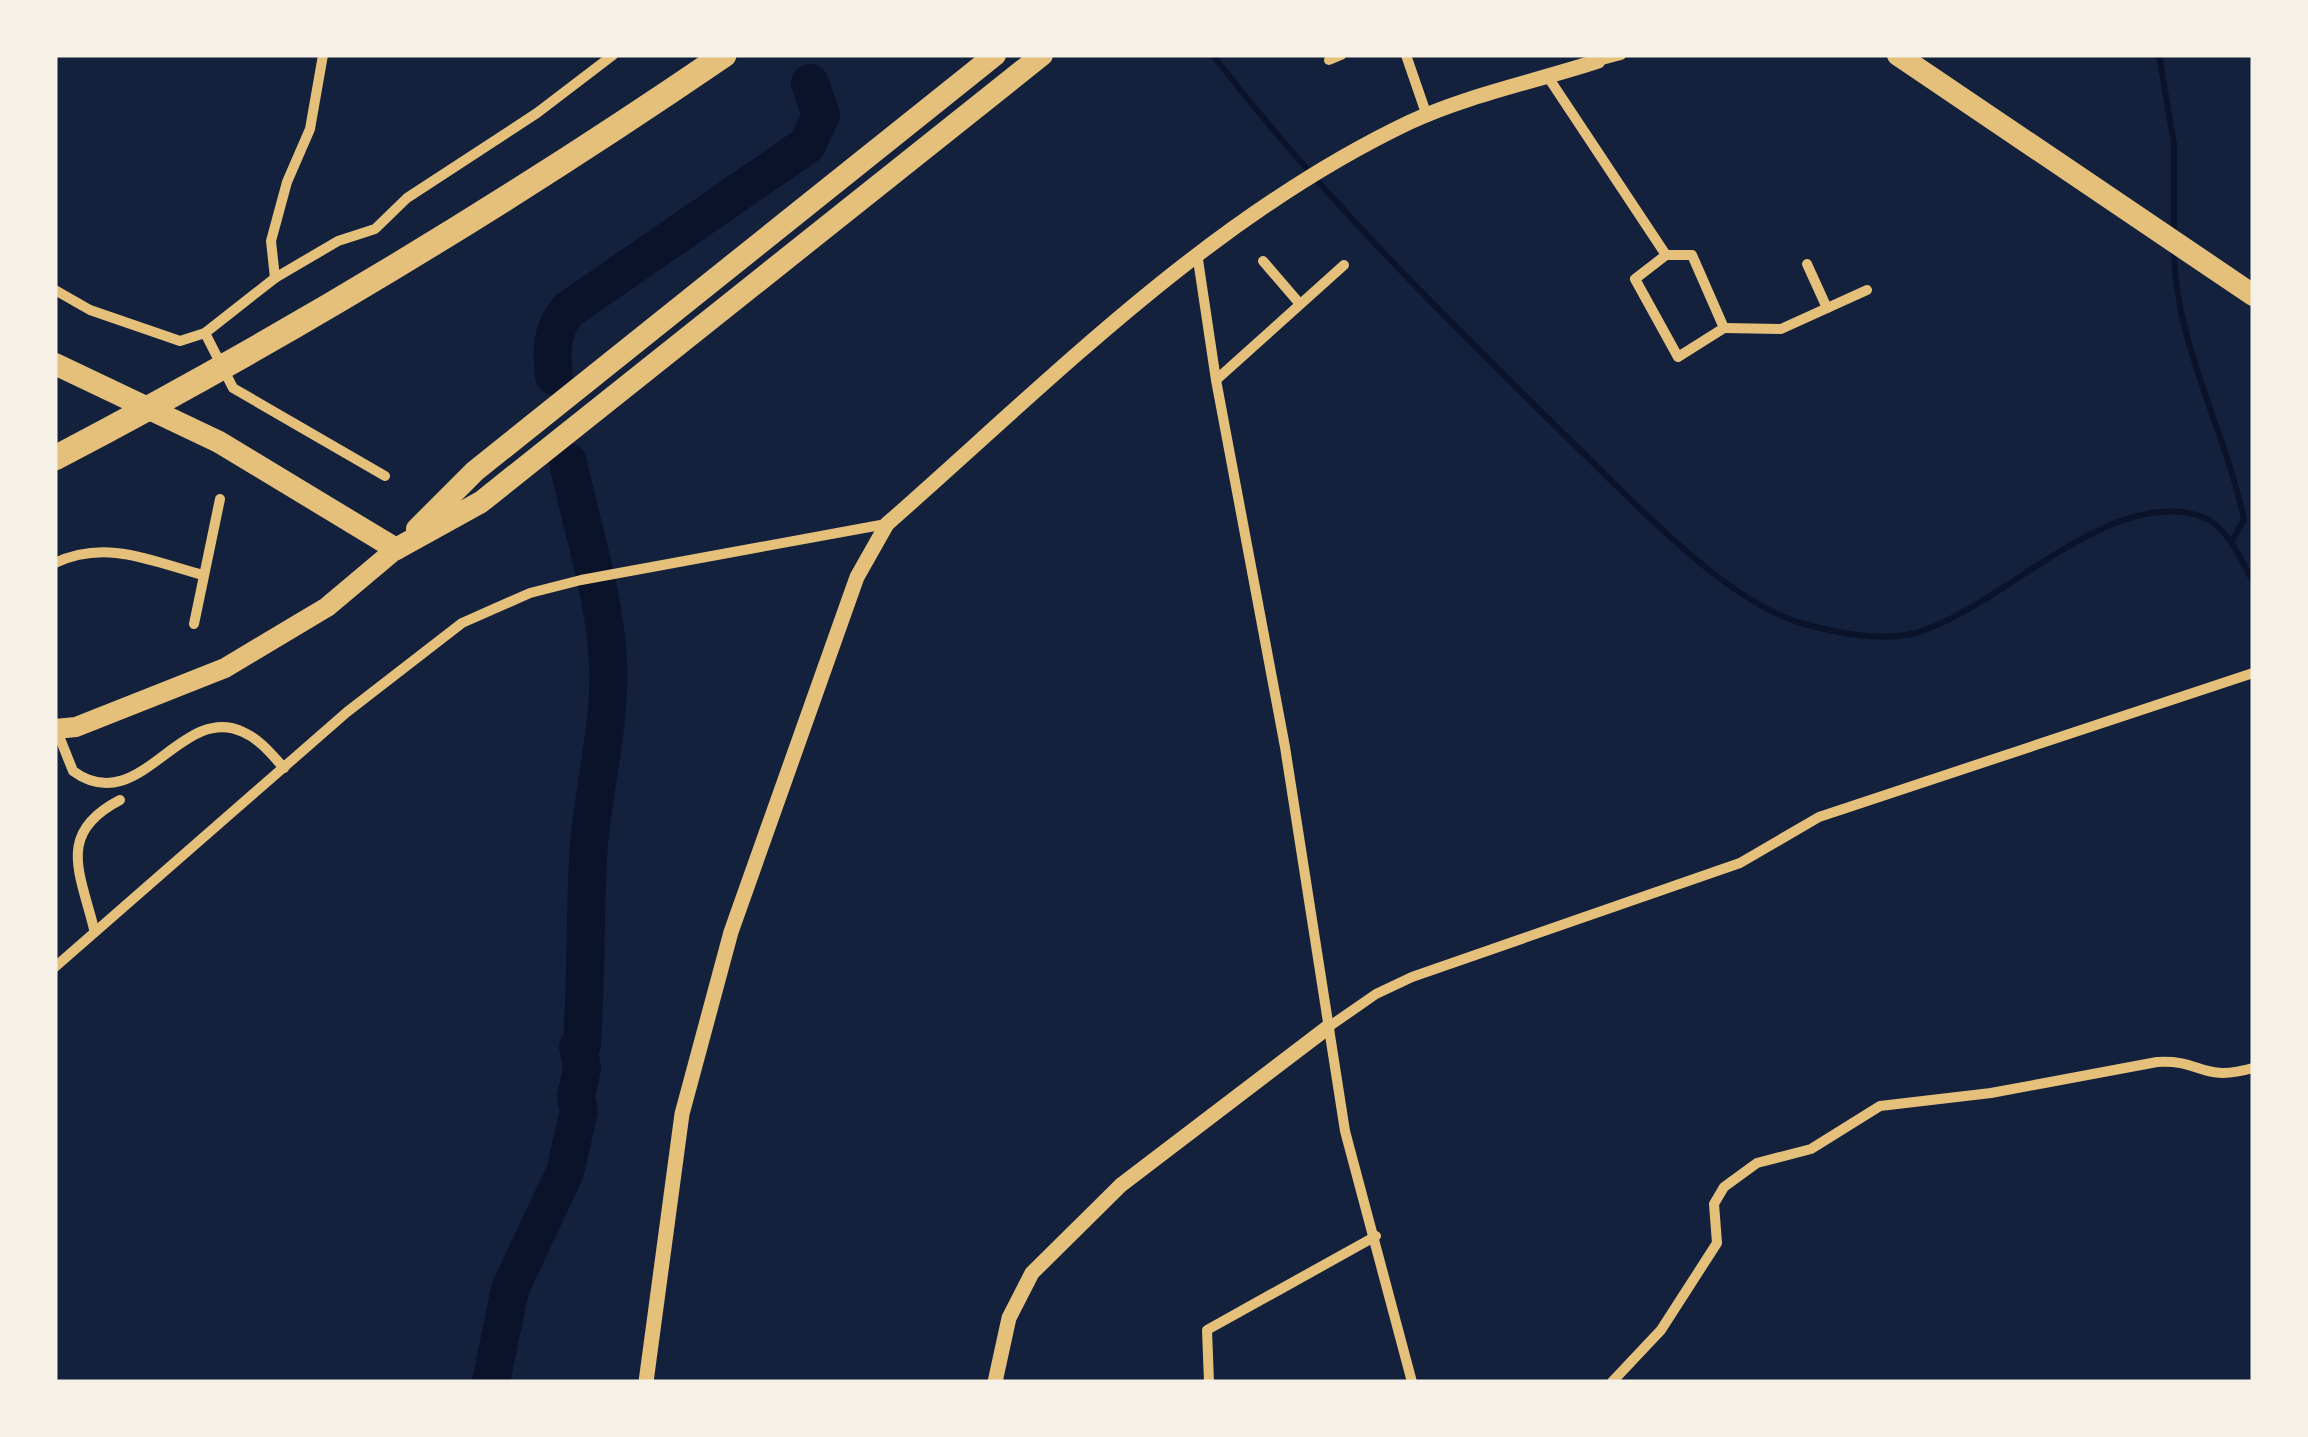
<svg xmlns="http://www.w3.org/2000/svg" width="2308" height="1437" font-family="'IBM Plex Serif',serif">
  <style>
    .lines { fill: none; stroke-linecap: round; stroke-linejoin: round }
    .stream { stroke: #0b132b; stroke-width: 6 }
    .river { stroke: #0b132b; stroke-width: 38 }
    .minor { stroke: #e5c07b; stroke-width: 10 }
    .tertiary { stroke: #e5c07b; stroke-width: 15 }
    .primary { stroke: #e5c07b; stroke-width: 20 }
    .trunk { stroke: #e5c07b; stroke-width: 22 }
    .motorway { stroke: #e5c07b; stroke-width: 25 }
  </style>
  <rect width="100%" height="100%" fill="#14213d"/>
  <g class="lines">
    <!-- stream -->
    <g class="stream">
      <path d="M1213,55C1321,196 1447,319 1573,443C1632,500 1725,602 1804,624C1838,633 1881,642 1916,633C2002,608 2110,484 2203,517C2227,526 2242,561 2253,582"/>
      <path d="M2159,55L2174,144V234"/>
      <path d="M2174,247C2174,343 2225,428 2244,520L2231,542"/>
    </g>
    <!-- river -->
    <g class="river">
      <path d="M554,376C551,349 551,331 568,310L807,145L821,115L810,83"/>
      <path d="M491,1382L510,1289L565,1172L579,1111L576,1097L582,1068L578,1047L582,1043C586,982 585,921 588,860C591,794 611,730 608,663C605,595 582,529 568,462"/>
    </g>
    <!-- minor -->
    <g class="minor">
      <path d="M1406,55L1427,116"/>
      <path d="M1329,60L1341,55"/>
      <path d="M1598,61L1621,55"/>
      <path d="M1548,77L1666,255L1635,279L1678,357L1724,328L1692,255H1666"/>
      <path d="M1197,253L1216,380L1285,747L1345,1131L1412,1382"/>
      <path d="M1263,261L1300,304"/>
      <path d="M1807,264L1827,308"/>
      <path d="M275,278L271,241L287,182L310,129L323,55"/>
      <path d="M55,290L90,310L180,341L205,333L275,278L338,241L375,229L407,198L537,113L613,55"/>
      <path d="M1724,328L1781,329L1867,290"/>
      <path d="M205,333L233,388L385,476"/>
      <path d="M1216,380L1344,265"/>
      <path d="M55,563C106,539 151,561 203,575"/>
      <path d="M194,624L220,499"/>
      <path d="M55,726L73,771C140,820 180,702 243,732C261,740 272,755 284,768"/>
      <path d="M94,929C80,872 56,833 120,800"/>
      <path d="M55,967L347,712L462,623L530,593L581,580L886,524"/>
      <path d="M1327,1028L1376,994L1412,977L1740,863L1819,817L2253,673"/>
      <path d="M1209,1382L1207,1330L1376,1236"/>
      <path d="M1612,1382L1661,1330L1717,1243L1714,1204L1724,1187L1757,1163L1811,1149L1880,1106L1991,1093L2157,1062C2202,1059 2201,1083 2253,1068"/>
    </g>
    <!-- tertiary -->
    <g class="tertiary">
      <path d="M646,1382L682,1114L731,932L857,577L887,524C1052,379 1210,217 1410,122C1468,95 1537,81 1598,61"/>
      <path d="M995,1382L1009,1318L1032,1273L1121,1185L1327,1028"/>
    </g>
    <!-- primary -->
    <path class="primary" d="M55,729L76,727L225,668L327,607L396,549"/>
    <!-- trunk -->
    <g class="trunk">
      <path d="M1898,55L2253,295"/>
      <path d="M55,364L219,442L396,549"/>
      <path d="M417,529L475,471L995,55"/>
      <path d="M396,549L481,502L1042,55"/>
    </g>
    <!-- motorway -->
    <path class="motorway" d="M55,458C286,337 509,202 724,55"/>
  </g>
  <!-- border -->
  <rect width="2308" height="1437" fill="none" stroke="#f6f1e7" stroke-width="115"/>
</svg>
